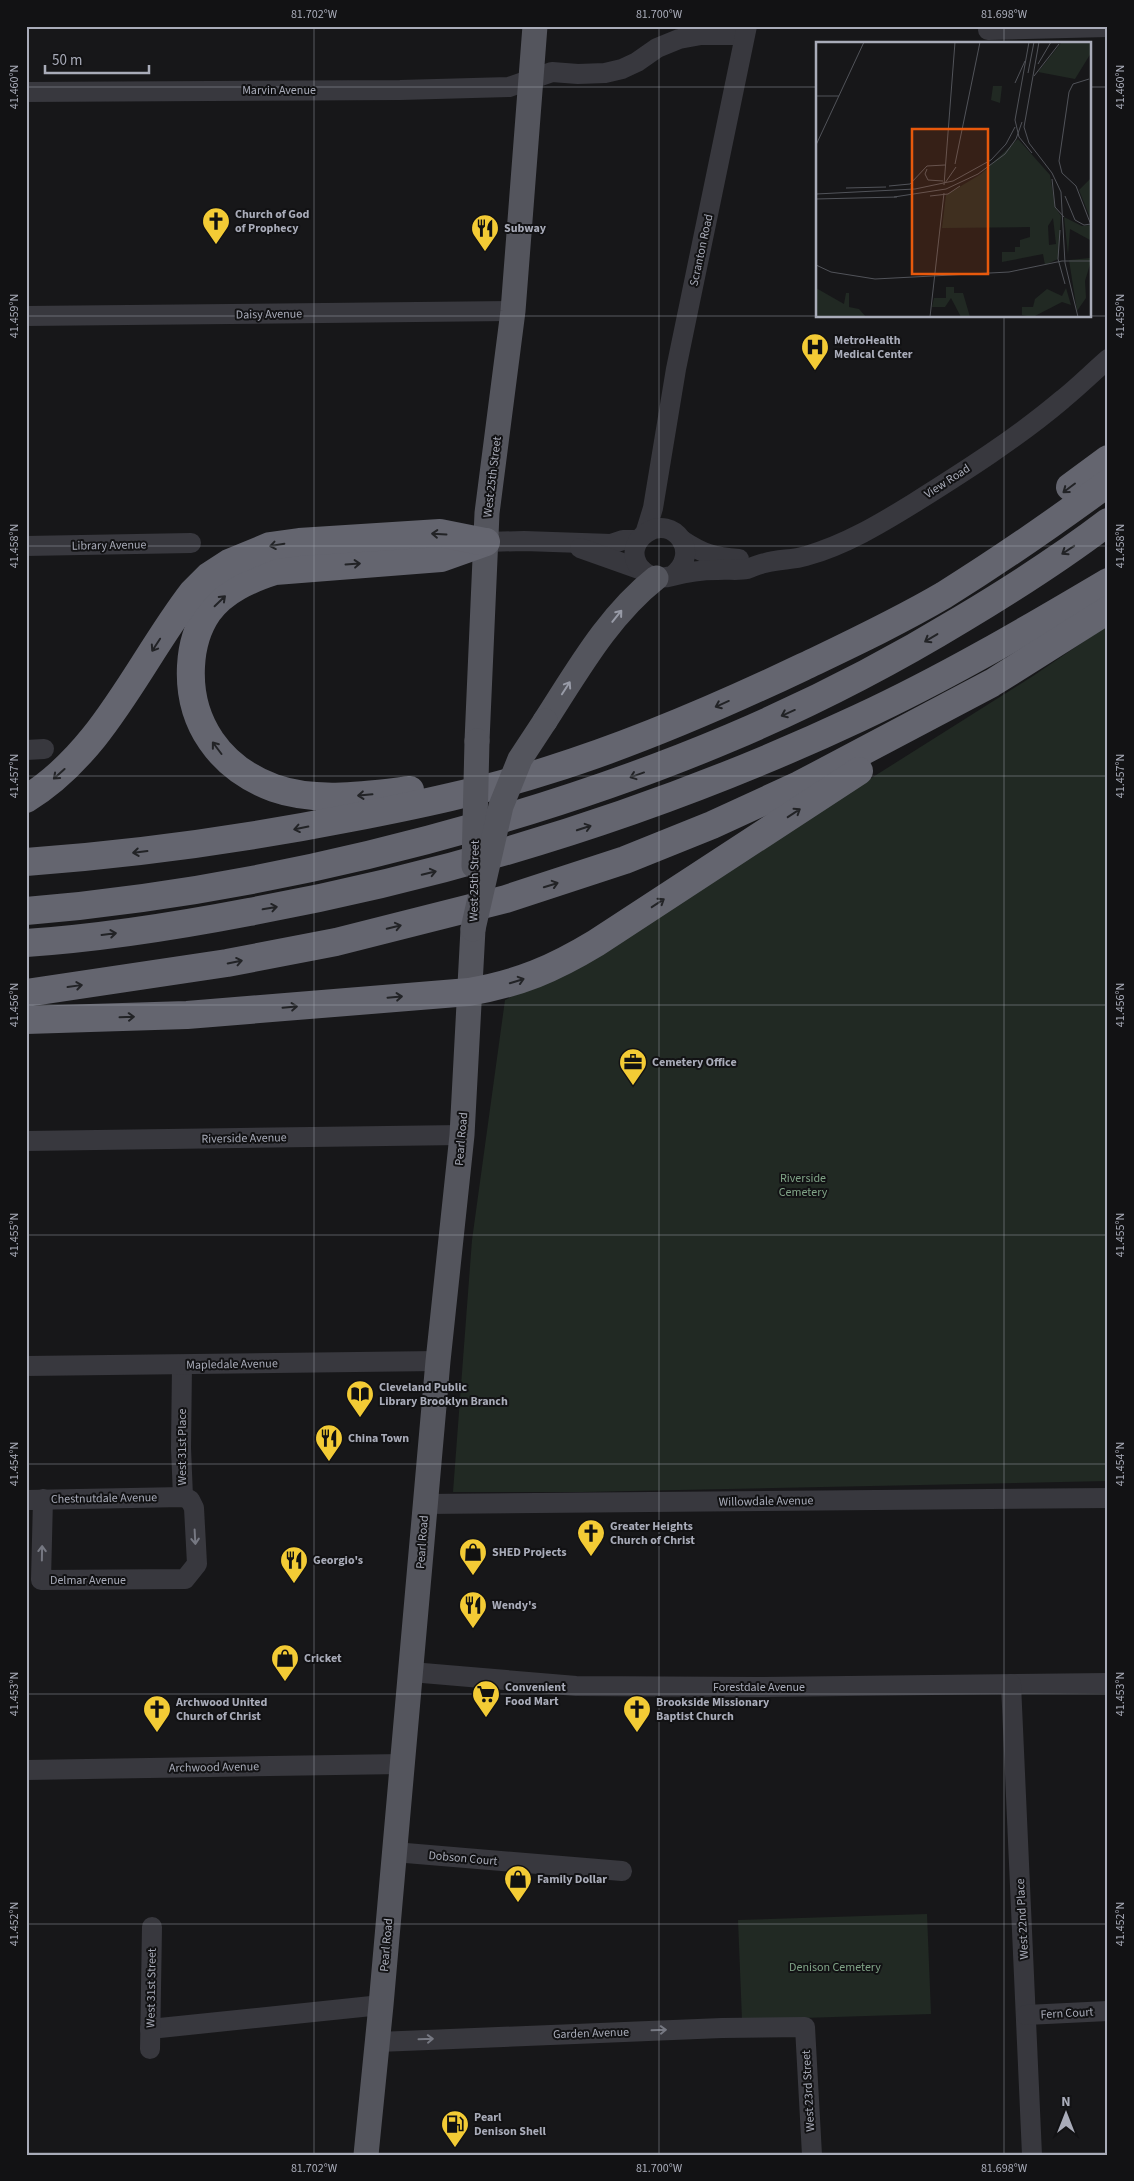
<svg xmlns="http://www.w3.org/2000/svg" width="1134" height="2181" font-family="'Source Sans 3',sans-serif">
  <style>
    .green { fill: #212923 }
    .lines { fill: none; stroke-linecap: round; stroke-linejoin: round }
    .minor { stroke: #38383e; stroke-width: 20 }
    .major { stroke: #54555d; stroke-width: 25 }
    .highway { stroke: #64656f; stroke-width: 28 }
    .major-bridge { stroke: #54555d; stroke-width: 25 }
    .oneway { stroke: #222326 }
    .oneway2 { stroke: #989ba7 }
    .oneway3 { stroke: #767882 }
    .ticks { fill: none; stroke: #a9acb9; stroke-width: 1; stroke-opacity: 0.45 }
    .labels { text-anchor: middle; stroke-width: 4; stroke-linejoin: round; paint-order: stroke }
    .street-label { font-size: 12px; fill: #a9acb9; stroke: #121214 }
    .poi-label { font-size: 12px; font-weight: bold; fill: #a9acb9; stroke: #121214; text-anchor: start }
    .park-label { font-size: 12px; fill: #80a487; stroke: #121214 }
    .inset-road { fill: none; stroke: #515359; stroke-width: 1 }
    .view { fill: #e8590c; fill-opacity: 0.15; stroke: #e8590c; stroke-width: 2.5 }
    .inset-edge { fill: none; stroke: #a9acb9; stroke-width: 2.5 }
    .neatline { fill: none; stroke: #a9acb9; stroke-width: 2 }
    .ticks-label { font-size: 12px; text-anchor: middle; fill: #a9acb9 }
  </style>
  <rect width="100%" height="100%" fill="#171719"/>
  <!-- green -->
  <g class="green">
    <path d="M1108,625V1481L583,1492H453L472,1240L505,1000L614,946L873,777L1033,676Z"/>
    <path d="M927,1914L931,2014L742,2020L738,1920Z"/>
  </g>
  <g class="lines">
    <!-- minor -->
    <g class="minor">
      <path d="M988,30L1108,27"/>
      <path d="M26,92L400,90L509,87L552,72L578,74L605,73L622,69L637,62L657,48L679,39L701,35H736L744,37"/>
      <path d="M26,316L513,311"/>
      <path d="M645,534L653,508L676,369L747,26"/>
      <path d="M682,540C703,554 714,557 739,559"/>
      <path d="M486,542L524,541L611,544L623,540H639"/>
      <path d="M26,546L191,543"/>
      <path d="M580,548L642,570"/>
      <path d="M672,576C703,553 673,514 646,533C621,551 640,585 672,576C687,572 702,570 717,570C727,569 738,571 747,569C753,567 759,564 765,563C779,559 793,560 806,556C845,545 880,524 914,503C965,471 1017,438 1063,399C1078,387 1093,372 1108,359"/>
      <path d="M26,750L44,749"/>
      <path d="M26,1141L462,1135"/>
      <path d="M182,1365L181,1448L183,1497"/>
      <path d="M26,1366L438,1361"/>
      <path d="M26,1500L183,1497L190,1500L194,1508L197,1564L185,1579L41,1580L43,1499"/>
      <path d="M424,1504L1108,1498"/>
      <path d="M411,1672L576,1686L758,1687L1108,1683"/>
      <path d="M1011,1684L1032,2155"/>
      <path d="M26,1770L402,1764"/>
      <path d="M394,1852L622,1871"/>
      <path d="M1026,2015L1108,2011"/>
      <path d="M150,2029L381,2005"/>
      <path d="M378,2042L722,2028L805,2027L812,2155"/>
      <path d="M150,2049L152,1927"/>
    </g>
    <!-- major -->
    <g class="major">
      <path d="M545,721C578,670 608,616 656,578"/>
      <path d="M477,741L487,513L513,311L535,26"/>
      <path d="M366,2155L381,2005L438,1361L462,1135L473,929"/>
    </g>
    <!-- highway -->
    <g class="highway">
      <path d="M1070,487L1108,459"/>
      <path d="M410,790C367,795 316,803 274,788C220,768 188,723 191,666C192,646 197,628 208,612C224,590 250,579 275,571L441,558L486,542"/>
      <path d="M26,799C103,752 139,662 192,593L209,576L229,563L270,546L299,542L440,533L485,542"/>
      <path d="M26,862C135,854 243,839 350,818C417,805 484,791 549,770C636,743 721,706 803,667C851,644 898,622 944,595C1000,560 1055,522 1108,483"/>
      <path d="M26,911C182,898 336,867 485,824C657,774 809,712 962,619C1012,589 1062,557 1108,522"/>
      <path d="M26,943C101,938 176,926 249,912C461,873 665,809 859,718C945,678 1027,630 1108,582"/>
      <path d="M26,993L227,963L336,942L506,899L625,860L712,825L799,785L992,683L1108,610"/>
      <path d="M26,1020L187,1015L469,992C520,983 553,969 596,943L859,771"/>
    </g>
    <!-- major-bridge -->
    <g class="major-bridge">
      <path d="M474,866L477,741"/>
      <path d="M473,929L501,806L520,759L545,721"/>
    </g>
  </g>
  <!-- one-way arrows -->
  <defs><path id="oneway-shaft" d="M-6 0H5M1.5-3L5.5 0L1.5 3" fill="none" stroke-width="1.6" stroke-linecap="round" stroke-linejoin="round" transform="scale(1.25)"/></defs>
  <g class="oneway">
    <use href="#oneway-shaft" transform="translate(1069 488) rotate(143)"/>
    <use href="#oneway-shaft" transform="translate(439 534) rotate(-177)"/>
    <use href="#oneway-shaft" transform="translate(277 545) rotate(170)"/>
    <use href="#oneway-shaft" transform="translate(1068 550) rotate(146)"/>
    <use href="#oneway-shaft" transform="translate(353 564) rotate(-4)"/>
    <use href="#oneway-shaft" transform="translate(220 601) rotate(-44)"/>
    <use href="#oneway-shaft" transform="translate(931 638) rotate(149)"/>
    <use href="#oneway-shaft" transform="translate(156 645) rotate(123)"/>
    <use href="#oneway-shaft" transform="translate(722 704) rotate(156)"/>
    <use href="#oneway-shaft" transform="translate(788 713) rotate(156)"/>
    <use href="#oneway-shaft" transform="translate(217 748) rotate(-127)"/>
    <use href="#oneway-shaft" transform="translate(59 774) rotate(138)"/>
    <use href="#oneway-shaft" transform="translate(637 775) rotate(160)"/>
    <use href="#oneway-shaft" transform="translate(365 795) rotate(175)"/>
    <use href="#oneway-shaft" transform="translate(794 813) rotate(-33)"/>
    <use href="#oneway-shaft" transform="translate(301 828) rotate(169)"/>
    <use href="#oneway-shaft" transform="translate(584 828) rotate(-18)"/>
    <use href="#oneway-shaft" transform="translate(140 852) rotate(173)"/>
    <use href="#oneway-shaft" transform="translate(429 873) rotate(-14)"/>
    <use href="#oneway-shaft" transform="translate(551 885) rotate(-17)"/>
    <use href="#oneway-shaft" transform="translate(658 903) rotate(-33)"/>
    <use href="#oneway-shaft" transform="translate(270 908) rotate(-10)"/>
    <use href="#oneway-shaft" transform="translate(394 927) rotate(-14)"/>
    <use href="#oneway-shaft" transform="translate(109 934) rotate(-7)"/>
    <use href="#oneway-shaft" transform="translate(235 962) rotate(-11)"/>
    <use href="#oneway-shaft" transform="translate(517 981) rotate(-17)"/>
    <use href="#oneway-shaft" transform="translate(75 986) rotate(-8)"/>
    <use href="#oneway-shaft" transform="translate(395 997) rotate(-5)"/>
    <use href="#oneway-shaft" transform="translate(290 1007) rotate(-5)"/>
    <use href="#oneway-shaft" transform="translate(127 1017) rotate(-2)"/>
  </g>
  <g class="oneway2">
    <use href="#oneway-shaft" transform="translate(617 616) rotate(-51)"/>
    <use href="#oneway-shaft" transform="translate(566 688) rotate(-57)"/>
  </g>
  <g class="oneway3">
    <use href="#oneway-shaft" transform="translate(195 1537) rotate(87)"/>
    <use href="#oneway-shaft" transform="translate(42 1553) rotate(-89)"/>
    <use href="#oneway-shaft" transform="translate(659 2030) rotate(-2)"/>
    <use href="#oneway-shaft" transform="translate(426 2039) rotate(-2)"/>
  </g>
  <!-- ticks -->
  <path class="ticks" d="M314,26V2155M659,26V2155M1004,26V44M26,87H818M1090,87H1108M26,316H1108M1004,316V2155M26,546H1108M26,776H1108M26,1005H1108M26,1235H1108M26,1464H1108M26,1694H1108M26,1924H1108M26,2153H1108"/>
  <!-- icons -->
  <defs>
    <g id="church-pin" transform="scale(1.4375)"><path d="M0 17L-7.5 6A9.5 9.5 0 1 1 7.5 6Z" fill="#f3cb35" stroke="#121214"/><path d="M-1.2-6h2.4v3.5h3.3v2.4h-3.3V6h-2.4V-.1h-3.3v-2.4h3.3Z" fill="#111"/></g>
    <g id="restaurant-pin" transform="scale(1.4375)"><path d="M0 17L-7.5 6A9.5 9.5 0 1 1 7.5 6Z" fill="#f3cb35" stroke="#121214"/><path d="M-5-6h1v4h1v-4h1v4h1v-4h1v5L-1.5 .5V6h-2V.5L-5-1ZM5-6V6H3V1.5H1.5Q1.5-4 5-6Z" fill="#111"/></g>
    <g id="hospital-pin" transform="scale(1.4375)"><path d="M0 17L-7.5 6A9.5 9.5 0 1 1 7.5 6Z" fill="#f3cb35" stroke="#121214"/><path d="M-5-5h3v3.5h4V-5h3V5h-3V1.5h-4V5h-3Z" fill="#111"/></g>
    <g id="office-pin" transform="scale(1.4375)"><path d="M0 17L-7.5 6A9.5 9.5 0 1 1 7.5 6Z" fill="#f3cb35" stroke="#121214"/><path d="M-6-3h4V-5.5h4V-3h4V5H-6ZM-1-4.5V-3h2v-1.5ZM-6 0V1H6V0Z" fill="#111"/></g>
    <g id="library-pin" transform="scale(1.4375)"><path d="M0 17L-7.5 6A9.5 9.5 0 1 1 7.5 6Z" fill="#f3cb35" stroke="#121214"/><path d="M-6-4Q-3-5.5-.7-3.5V5Q-3 3-6 4ZM6-4Q3-5.5 .7-3.5V5Q3 3 6 4Z" fill="#111"/></g>
    <g id="shop-pin" transform="scale(1.4375)"><path d="M0 17L-7.5 6A9.5 9.5 0 1 1 7.5 6Z" fill="#f3cb35" stroke="#121214"/><path d="M-5-2.5h2.3a2.7 3.5 0 0 1 5.4 0H5L5.5 6h-11ZM-1.5-2.5h3a1.5 2.3 0 0 0-3 0Z" fill="#111"/></g>
    <g id="supermarket-pin" transform="scale(1.4375)"><path d="M0 17L-7.5 6A9.5 9.5 0 1 1 7.5 6Z" fill="#f3cb35" stroke="#121214"/><path d="M-6-5.5h2.5l.6 2H6L4.5 2H-2.5L-4.4-4H-6ZM-1.5 3.2a1.3 1.3 0 1 0 .1 0ZM3 3.2a1.3 1.3 0 1 0 .1 0Z" fill="#111"/></g>
    <g id="fuel-pin" transform="scale(1.4375)"><path d="M0 17L-7.5 6A9.5 9.5 0 1 1 7.5 6Z" fill="#f3cb35" stroke="#121214"/><path d="M-5.5-6h7V0h2V4h1.3V-2.5L3-4.5l.8-.8L6-3V5H2.5V1h-1V6h-7ZM-4.2-4.7v3.2H.2V-4.7Z" fill="#111"/></g>
  </defs>
  <g fill-rule="evenodd">
    <use href="#church-pin" x="216" y="221"/>
    <use href="#restaurant-pin" x="485" y="228"/>
    <use href="#hospital-pin" x="815" y="347"/>
    <use href="#office-pin" x="633" y="1062"/>
    <use href="#library-pin" x="360" y="1394"/>
    <use href="#restaurant-pin" x="329" y="1438"/>
    <use href="#church-pin" x="591" y="1533"/>
    <use href="#shop-pin" x="473" y="1552"/>
    <use href="#restaurant-pin" x="294" y="1560"/>
    <use href="#restaurant-pin" x="473" y="1605"/>
    <use href="#shop-pin" x="285" y="1658"/>
    <use href="#supermarket-pin" x="486" y="1694"/>
    <use href="#church-pin" x="157" y="1709"/>
    <use href="#church-pin" x="637" y="1709"/>
    <use href="#shop-pin" x="518" y="1879"/>
    <use href="#fuel-pin" x="455" y="2124"/>
  </g>
  <g class="labels">
    <!-- street labels -->
    <g class="street-label">
      <text x="279" y="94">Marvin Avenue</text>
      <text transform="translate(701 250) rotate(-78)" y="4">Scranton Road</text>
      <text transform="translate(269 314) rotate(-1)" y="4">Daisy Avenue</text>
      <text transform="translate(492 477) rotate(-83)" y="4">West 25th Street</text>
      <text transform="translate(947 481) rotate(-33)" y="4">View Road</text>
      <text transform="translate(109 545) rotate(-1)" y="4">Library Avenue</text>
      <text transform="translate(474 881) rotate(-89)" y="4">West 25th Street</text>
      <text transform="translate(244 1138) rotate(-1)" y="4">Riverside Avenue</text>
      <text transform="translate(461 1139) rotate(-85)" y="4">Pearl Road</text>
      <text transform="translate(232 1364) rotate(-1)" y="4">Mapledale Avenue</text>
      <text transform="translate(182 1447) rotate(-90)" y="4">West 31st Place</text>
      <text transform="translate(104 1498) rotate(-1)" y="4">Chestnutdale Avenue</text>
      <text transform="translate(766 1501) rotate(-1)" y="4">Willowdale Avenue</text>
      <text transform="translate(422 1542) rotate(-86)" y="4">Pearl Road</text>
      <text x="88" y="1584">Delmar Avenue</text>
      <text x="759" y="1691">Forestdale Avenue</text>
      <text transform="translate(214 1767) rotate(-1)" y="4">Archwood Avenue</text>
      <text transform="translate(463 1858) rotate(5)" y="4">Dobson Court</text>
      <text transform="translate(1022 1919) rotate(-93)" y="4">West 22nd Place</text>
      <text transform="translate(386 1945) rotate(-85)" y="4">Pearl Road</text>
      <text transform="translate(151 1988) rotate(-89)" y="4">West 31st Street</text>
      <text transform="translate(1067 2013) rotate(-3)" y="4">Fern Court</text>
      <text transform="translate(591 2033) rotate(-2)" y="4">Garden Avenue</text>
      <text transform="translate(808 2091) rotate(-93)" y="4">West 23rd Street</text>
    </g>
    <!-- poi labels -->
    <g class="poi-label">
      <text x="235" y="218">Church of God<tspan x="235" dy="14">of Prophecy</tspan></text>
      <text x="504" y="232">Subway</text>
      <text x="834" y="344">MetroHealth<tspan x="834" dy="14">Medical Center</tspan></text>
      <text x="652" y="1066">Cemetery Office</text>
      <text x="379" y="1391">Cleveland Public<tspan x="379" dy="14">Library Brooklyn Branch</tspan></text>
      <text x="348" y="1442">China Town</text>
      <text x="610" y="1530">Greater Heights<tspan x="610" dy="14">Church of Christ</tspan></text>
      <text x="492" y="1556">SHED Projects</text>
      <text x="313" y="1564">Georgio's</text>
      <text x="492" y="1609">Wendy's</text>
      <text x="304" y="1662">Cricket</text>
      <text x="505" y="1691">Convenient<tspan x="505" dy="14">Food Mart</tspan></text>
      <text x="176" y="1706">Archwood United<tspan x="176" dy="14">Church of Christ</tspan></text>
      <text x="656" y="1706">Brookside Missionary<tspan x="656" dy="14">Baptist Church</tspan></text>
      <text x="537" y="1883">Family Dollar</text>
      <text x="474" y="2121">Pearl<tspan x="474" dy="14">Denison Shell</tspan></text>
    </g>
    <!-- park labels -->
    <g class="park-label">
      <text x="803" y="1182">Riverside<tspan x="803" dy="14">Cemetery</tspan></text>
      <text x="835" y="1971">Denison Cemetery</text>
    </g>
  </g>
  <!-- overview -->
  <g transform="translate(816 42)">
    <rect width="275" height="275" fill="#171719"/>
    <path d="M275,0V11L259,37L222,30L245,1ZM177,44H186L184,61L175,58ZM202,97L234,133L239,165L245,174L242,217L229,223L227,212L186,220V210H199V205H204V198L214,195V185L126,186L130,153L165,132ZM237,176L240,202L233,203L232,184ZM274,137V139L275,178L263,148ZM248,175L266,184L275,183V219L269,239L270,256L261,269L253,218L274,216V198L254,187L252,213ZM130,245H138V251H147L154,275H145L135,256L129,265H116L118,256H130ZM0,246L28,262L30,251H33V265L43,267L50,275H0ZM250,246L255,263L246,260L217,275L206,273V265H217L219,257L231,247L246,254Z" fill="#212923" fill-rule="evenodd"/>
    <path class="inset-road" d="M213,0L199,78L203,95L216,111M223,0L208,85L213,101L236,131L245,150L249,221L262,275M222,22L235,0M212,31L218,0M218,34L243,2M273,37L257,42L253,50L243,119L246,131L260,144L275,183M199,41L209,19M0,54H23M0,103L48,0M139,122L164,0M111,127L109,132L112,138L127,139M236,137L239,165L248,175M129,141L140,125M128,143L139,0M73,144L94,142L111,124L129,123M30,146L70,145M0,152L99,147L137,139L175,118L190,102L199,85M114,154L132,152L144,144M249,154L259,178L268,183L275,182M78,155L130,147L162,132L189,112L200,97L206,80M0,157L81,155M244,188L242,217L249,242M0,223L15,230L59,237L193,230L246,219H275M114,275L128,151"/>
    <path class="view" d="M96,87H172V232H96Z"/>
    <rect width="275" height="275" class="inset-edge"/>
  </g>
  <!-- border -->
  <rect width="1134" height="2181" fill="none" stroke="#121214" stroke-width="55"/>
  <!-- north arrow -->
  <g transform="translate(1066 2114)" stroke="#121214" stroke-width="4" paint-order="stroke">
  <path d="M0-4L9 19L0 12L-9 19Z" fill="#a9acb9"/>
  <text y="-8" font-size="14" font-weight="bold" text-anchor="middle" fill="#a9acb9">N</text>
  </g>
  <!-- scale -->
  <path d="M45 65v8h104v-8" fill="none" stroke="#a9acb9" stroke-width="2.5"/>
  <text x="52" y="65" font-size="15" fill="#a9acb9" stroke="#121214" stroke-width="4" paint-order="stroke">50 m</text>
  <rect x="28" y="28" width="1078" height="2126" class="neatline"/>
  <g class="ticks-label">
    <text x="314" y="18">81.702°W</text>
    <text x="659" y="18">81.700°W</text>
    <text x="1004" y="18">81.698°W</text>
    <text transform="translate(14 87) rotate(-90)" y="4">41.460°N</text>
    <text transform="translate(1120 87) rotate(-90)" y="4">41.460°N</text>
    <text transform="translate(14 316) rotate(-90)" y="4">41.459°N</text>
    <text transform="translate(1120 316) rotate(-90)" y="4">41.459°N</text>
    <text transform="translate(14 546) rotate(-90)" y="4">41.458°N</text>
    <text transform="translate(1120 546) rotate(-90)" y="4">41.458°N</text>
    <text transform="translate(14 776) rotate(-90)" y="4">41.457°N</text>
    <text transform="translate(1120 776) rotate(-90)" y="4">41.457°N</text>
    <text transform="translate(14 1005) rotate(-90)" y="4">41.456°N</text>
    <text transform="translate(1120 1005) rotate(-90)" y="4">41.456°N</text>
    <text transform="translate(14 1235) rotate(-90)" y="4">41.455°N</text>
    <text transform="translate(1120 1235) rotate(-90)" y="4">41.455°N</text>
    <text transform="translate(14 1464) rotate(-90)" y="4">41.454°N</text>
    <text transform="translate(1120 1464) rotate(-90)" y="4">41.454°N</text>
    <text transform="translate(14 1694) rotate(-90)" y="4">41.453°N</text>
    <text transform="translate(1120 1694) rotate(-90)" y="4">41.453°N</text>
    <text transform="translate(14 1924) rotate(-90)" y="4">41.452°N</text>
    <text transform="translate(1120 1924) rotate(-90)" y="4">41.452°N</text>
    <text x="314" y="2172">81.702°W</text>
    <text x="659" y="2172">81.700°W</text>
    <text x="1004" y="2172">81.698°W</text>
  </g>
</svg>
